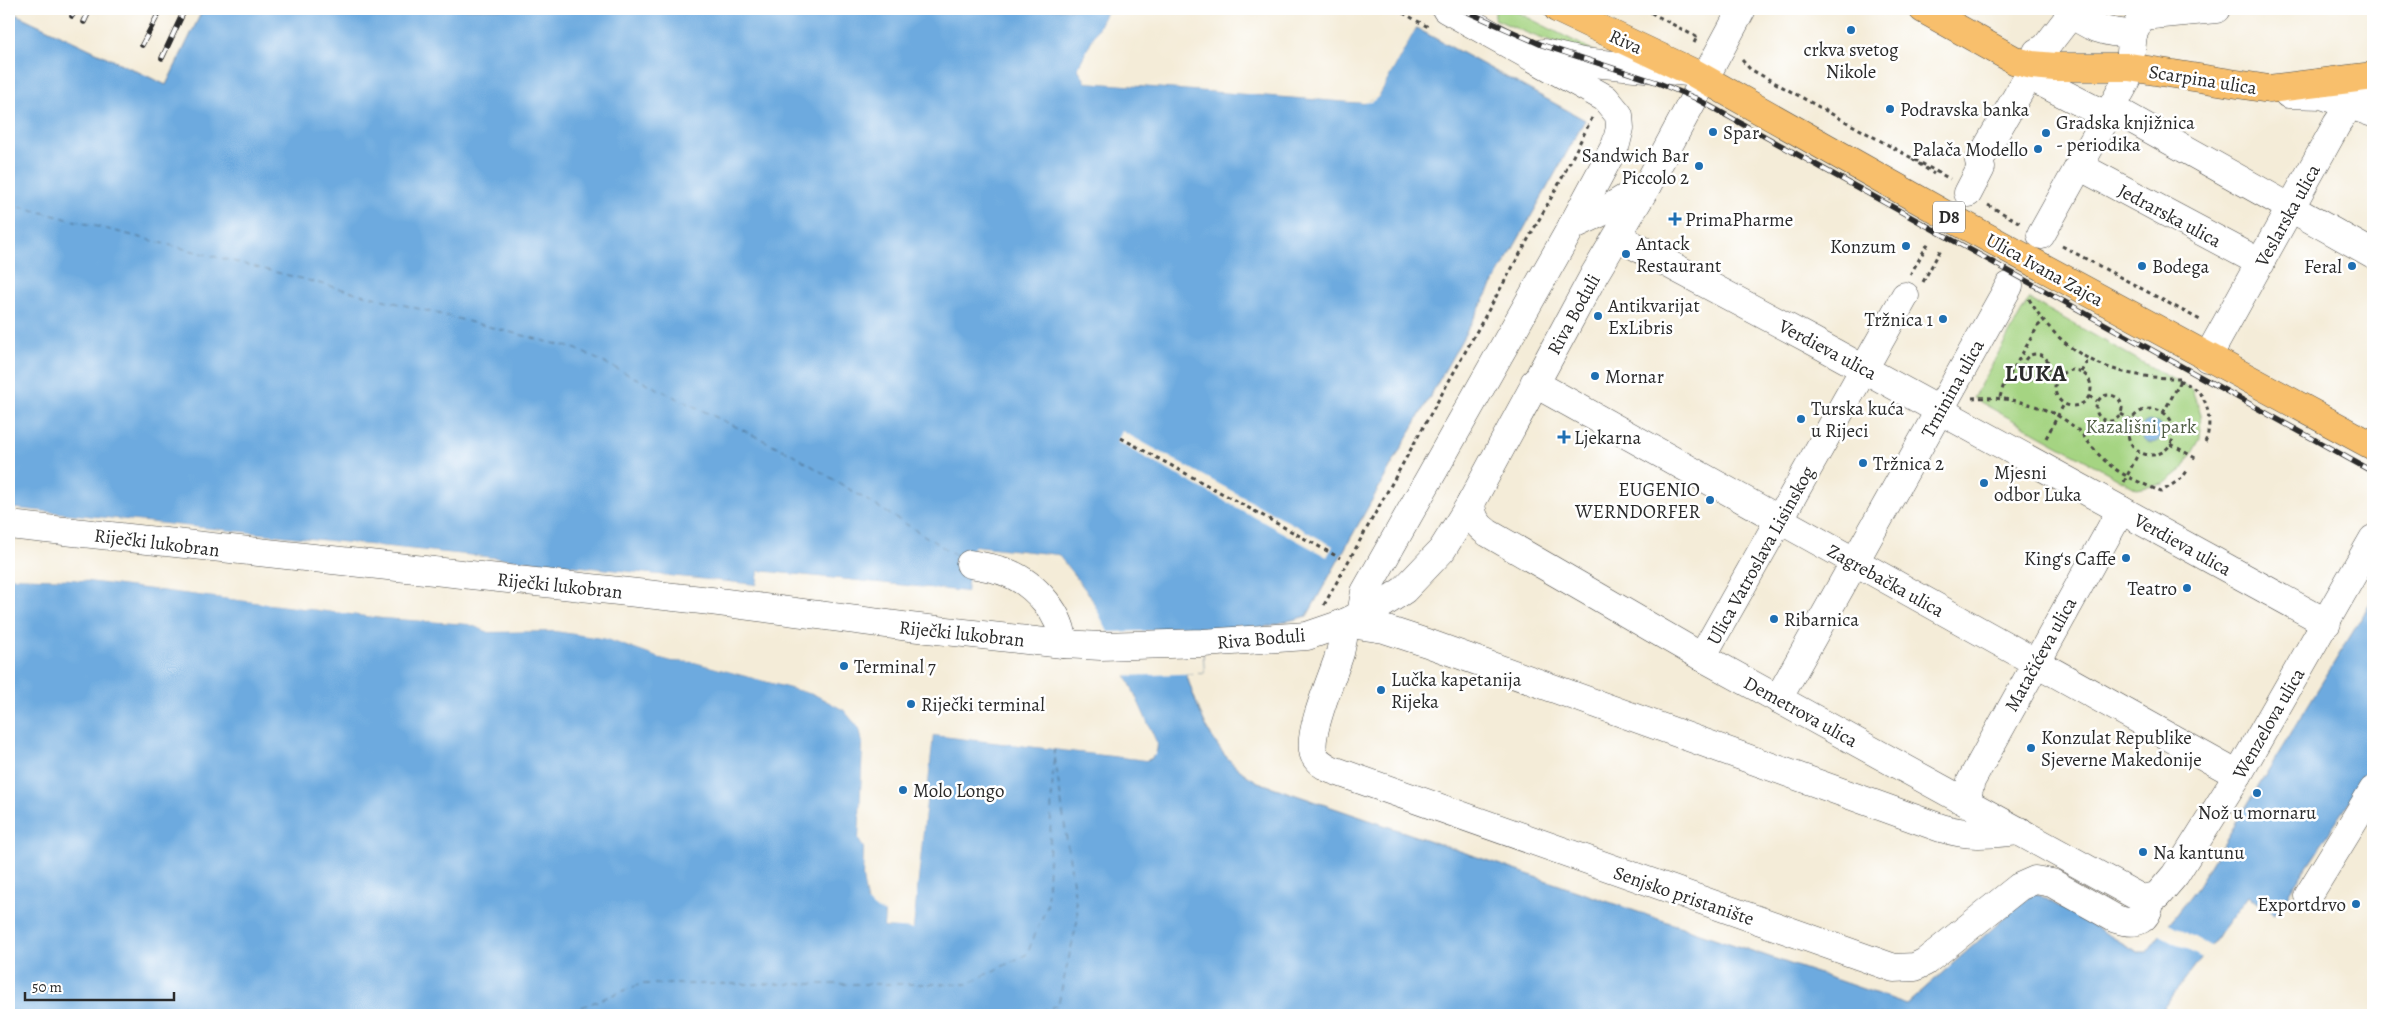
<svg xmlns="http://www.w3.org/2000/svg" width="2382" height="1024" font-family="Alegreya,serif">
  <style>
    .green { fill: #a5d482; stroke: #688056 }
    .water { fill: #6daadf; stroke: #4c6a85 }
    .pier { fill: #f4ecd8 }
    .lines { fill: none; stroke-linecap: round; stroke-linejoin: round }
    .ferry { stroke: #455e73; stroke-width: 1; stroke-dasharray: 6 5; stroke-linecap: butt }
    .minor-casing { stroke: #494845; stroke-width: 29 }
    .major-casing { stroke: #494845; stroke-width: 29 }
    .path { stroke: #494845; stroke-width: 3; stroke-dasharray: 4 4; stroke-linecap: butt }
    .minor { stroke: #fff; stroke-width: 28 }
    .major { stroke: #f8bf6c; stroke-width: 28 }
    .rail-casing { stroke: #2b2b2b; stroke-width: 5.5 }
    .rail { stroke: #fff; stroke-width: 4; stroke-dasharray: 11; stroke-linecap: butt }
    .poi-dot { fill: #1f6fb2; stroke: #fff; stroke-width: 2 }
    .labels { text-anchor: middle; stroke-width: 5; stroke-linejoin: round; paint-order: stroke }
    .shield { fill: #fff; stroke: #6b6b6b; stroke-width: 1 }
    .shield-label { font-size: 18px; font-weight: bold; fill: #2b2b2b }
    .street-label { font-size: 19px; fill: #2b2b2b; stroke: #fff }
    .poi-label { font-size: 19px; fill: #2b2b2b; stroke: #fff; text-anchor: start }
    .park-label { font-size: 19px; fill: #505e45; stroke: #fff }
    .district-label { font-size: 24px; font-weight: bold; letter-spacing: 1px; fill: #2b2b2b; stroke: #fff }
  </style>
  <rect width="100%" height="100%" fill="#fff"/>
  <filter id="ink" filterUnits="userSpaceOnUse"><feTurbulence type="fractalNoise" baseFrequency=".02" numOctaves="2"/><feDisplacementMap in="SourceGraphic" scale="10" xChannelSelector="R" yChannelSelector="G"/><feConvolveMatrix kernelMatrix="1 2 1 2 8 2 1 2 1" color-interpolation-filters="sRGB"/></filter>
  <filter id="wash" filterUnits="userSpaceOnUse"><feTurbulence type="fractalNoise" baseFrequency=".0096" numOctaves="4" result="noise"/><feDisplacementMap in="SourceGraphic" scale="20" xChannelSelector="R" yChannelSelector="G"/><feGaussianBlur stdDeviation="1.12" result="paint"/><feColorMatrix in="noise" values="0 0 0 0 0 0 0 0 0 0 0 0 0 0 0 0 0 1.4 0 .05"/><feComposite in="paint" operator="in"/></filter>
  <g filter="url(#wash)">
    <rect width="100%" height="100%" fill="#f4ecd8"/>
    <!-- green -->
    <g class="green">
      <path d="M1495,9H1511L1594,51C1555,46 1531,35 1495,19Z"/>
      <path d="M2029,299L2192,390L2201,414L2200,439L2183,469L2164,484L2137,489L1973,398Z"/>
    </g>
    <!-- water -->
    <g class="water">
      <path d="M203,9H1108L1078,68L1086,82L1364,103L1378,97L1416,28L1585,120L1307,616L1203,643L1204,673L1186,674C1202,719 1214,758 1258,782L1907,1004L2034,892L2138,952H2147L2197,887L2373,599V767L2275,914L2248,896L2158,1015H9V577L72,579L382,618L469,624L489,632L555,631L607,639L657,657L672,661L694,662L816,695L844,710L860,729L863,744L859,840L864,848L863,878L867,901L885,913L884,927L913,928L933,735L1146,760L1151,759L1157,750V744L1090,596L1058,555L975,546L970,564L967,592L759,571L757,585L9,508V11L166,85Z"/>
      <circle cx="2151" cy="432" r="11"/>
    </g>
    <!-- pier -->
    <g class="pier">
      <path d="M1108,9H1110L1080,68L1087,79L1364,101L1371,100L1376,96L1414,26L1416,28L1378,97L1372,102L1364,103L1086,82L1078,68Z"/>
      <path d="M1122,431L1333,546L1327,557L1117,442Z"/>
      <path d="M9,508L757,585L759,571L967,592L972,549L975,546L1058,555L1090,596L1108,632L1202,629L1204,673L1126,676L1157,744L1155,755L1146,760L933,735L913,929L884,927L885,913L874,908L867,901L863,878L864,848L859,840L863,744L860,729L844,710L816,695L694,662L672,661L657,657L607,639L555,631L489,632L469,624L382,618L72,579L9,577V575L72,576L383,616L469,621L489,630L555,628L607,636L658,654L695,659L817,693L845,708L863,728L866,743L861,840L867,848L866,877L869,899L876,906L887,912V925L911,926L931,733L1145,758L1153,753L1154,744L1124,679L1111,678L1105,633L1088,598L1057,558L976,548L970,593L968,595L761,574L760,586L757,587L300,542L9,511Z"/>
      <path d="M2167,922L2212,947L2204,959L2158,934Z"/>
    </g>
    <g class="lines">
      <!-- ferry -->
      <g class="ferry">
        <path d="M9,204L576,349L794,455L959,557"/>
        <path d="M561,1015L641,984H967L1027,954L1047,906L1054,748"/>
        <path d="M1030,1015L1058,1005L1078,918L1054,751"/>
      </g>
    </g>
  </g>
  <g filter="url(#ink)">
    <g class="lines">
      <!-- minor casing -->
      <g class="minor-casing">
        <g id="minor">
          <path d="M2067,9C2087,28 2106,33 2133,34L2131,52"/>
          <path d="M2133,34L2142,16L2216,9"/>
          <path d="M2037,52L2045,48L2072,13"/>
          <path d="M1543,53L1582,62L1688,72"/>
          <path d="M2288,94L2322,95L2373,113"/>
          <path d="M2121,113L2373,254"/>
          <path d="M2079,166L2261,263"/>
          <path d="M1968,193L1981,168L1979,161L2028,77L2033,78L2107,116"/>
          <path d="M1572,226L1604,211L1647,185"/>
          <path d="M2041,235L2127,80"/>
          <path d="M1618,237L1813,341L2327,623"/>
          <path d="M2207,358L2337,124L2358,93L2373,78"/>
          <path d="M1534,383L2238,775"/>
          <path d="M1471,503C1472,516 1476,525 1488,533L1702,657L2142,899L2157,896L2175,875L2238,775L2373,539"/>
          <path d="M9,525L711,601L910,627L1063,644L1101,646L1203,643L1307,636L1342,624L1381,605L1404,590L1442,550L1471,503L1594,275L1648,184L1742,9"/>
          <path d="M970,564C983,566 996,568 1008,573C1035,584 1063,615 1063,644"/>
          <path d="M1361,615L1365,592L1572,226L1616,144L1620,128L1619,115L1605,98L1446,9"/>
          <path d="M1343,623L1384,629L1430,644L1941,828C1972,837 1989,834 2020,831"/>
          <path d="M1342,624L1343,639L1340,653C1333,676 1309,729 1313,750C1314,760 1322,764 1330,769L1894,968L1915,967L1925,962L2019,887L2035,880L2052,883L2116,919C2137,926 2148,921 2151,898"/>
          <path d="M1702,657L1905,296"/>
          <path d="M1778,699L2009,286"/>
          <path d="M1966,801L1971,781L2121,510"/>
          <path d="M2308,896L2373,790"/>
        </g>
      </g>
      <!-- major casing -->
      <g class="major-casing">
        <g id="major">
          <path d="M1558,9L1694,73L1944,214L2373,446"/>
          <path d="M1923,9L2016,61L2032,65L2055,67H2129L2269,89L2373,76"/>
        </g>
      </g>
      <!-- path -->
      <g class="path">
        <path d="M1396,9L1430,28"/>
        <path d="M1644,9L1700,39"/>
        <path d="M1694,43L1697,37"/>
        <path d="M1742,60L1750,69L1950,179"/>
        <path d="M1912,159L1934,174"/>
        <path d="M1988,205L2022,224"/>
        <path d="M2062,246L2202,321"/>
        <path d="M1910,275L1929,242"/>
        <path d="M1923,282L1941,249"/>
        <path d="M2029,299C2063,357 2114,379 2180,378"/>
        <circle cx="2036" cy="367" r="13"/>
        <circle cx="2073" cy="388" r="18"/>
        <path d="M2081,372L2088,360"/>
        <path d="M2048,374L2057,378"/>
        <path d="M2179,380C2184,383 2191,386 2196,390C2210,400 2212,428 2205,442"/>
        <circle cx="2109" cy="408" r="13"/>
        <path d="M2089,396L2097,401"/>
        <path d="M2000,397L2003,387L2038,326L2043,321"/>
        <path d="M1972,398C2008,396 2051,405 2079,431C2089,442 2098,456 2110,465C2124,477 2145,484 2161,492L2182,478L2187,471"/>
        <circle cx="2151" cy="432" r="23"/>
        <path d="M2163,413L2181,381"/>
        <path d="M2121,414L2131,420"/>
        <path d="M1121,438L1340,558"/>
        <path d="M2046,438L2064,404"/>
        <path d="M2171,444L2197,459"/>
        <path d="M2124,482L2139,452"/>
        <path d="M1324,605L1560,182L1592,118"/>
      </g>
      <!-- minor -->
      <use href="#minor" class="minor"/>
      <!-- major -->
      <use href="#major" class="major"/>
      <!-- rail casing -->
      <g class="rail-casing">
        <g id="rail">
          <path d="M1461,9L1542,45L1656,82L1695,98L2373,472"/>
          <path d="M72,16L76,9"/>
          <path d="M84,22L90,9"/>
          <path d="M142,45L161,9"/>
          <path d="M162,58L185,9"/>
        </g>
      </g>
      <!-- rail -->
      <use href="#rail" class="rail"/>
    </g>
  </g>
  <!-- markers -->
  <g class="poi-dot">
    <circle cx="1851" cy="30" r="5"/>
    <circle cx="1890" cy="109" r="5"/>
    <circle cx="1713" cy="132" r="5"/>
    <circle cx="2046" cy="133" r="5"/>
    <circle cx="2038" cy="149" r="5"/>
    <circle cx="1699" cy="166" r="5"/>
    <path d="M1672.5 211.5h5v5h5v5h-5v5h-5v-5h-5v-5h5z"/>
    <circle cx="1906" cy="246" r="5"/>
    <circle cx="1626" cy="254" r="5"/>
    <circle cx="2142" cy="266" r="5"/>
    <circle cx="2352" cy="266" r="5"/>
    <circle cx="1598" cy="316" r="5"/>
    <circle cx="1943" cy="319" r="5"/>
    <circle cx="1595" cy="376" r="5"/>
    <circle cx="1801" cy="419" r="5"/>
    <path d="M1561.5 429.5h5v5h5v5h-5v5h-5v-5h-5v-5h5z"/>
    <circle cx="1863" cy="463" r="5"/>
    <circle cx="1984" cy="483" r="5"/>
    <circle cx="1710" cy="500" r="5"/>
    <circle cx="2126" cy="558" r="5"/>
    <circle cx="2187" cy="588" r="5"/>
    <circle cx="1774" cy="619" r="5"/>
    <circle cx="844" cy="666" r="5"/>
    <circle cx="1381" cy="690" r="5"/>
    <circle cx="911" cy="704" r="5"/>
    <circle cx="2031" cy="748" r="5"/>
    <circle cx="903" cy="790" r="5"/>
    <circle cx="2257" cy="793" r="5"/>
    <circle cx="2143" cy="852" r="5"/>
    <circle cx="2356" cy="904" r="5"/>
  </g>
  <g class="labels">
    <!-- shield labels -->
    <rect class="shield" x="1933" y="201.5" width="32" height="31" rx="4"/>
    <g class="shield-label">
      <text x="1949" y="223">D8</text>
    </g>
    <!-- street labels -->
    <g class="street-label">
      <text transform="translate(1626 41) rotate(24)" y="7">Riva</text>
      <text transform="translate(2203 79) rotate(9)" y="7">Scarpina ulica</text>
      <text transform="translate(2170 215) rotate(28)" y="7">Jedrarska ulica</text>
      <text transform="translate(2287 215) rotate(-61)" y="7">Veslarska ulica</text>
      <text transform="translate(2045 269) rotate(29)" y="7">Ulica Ivana Zajca</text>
      <text transform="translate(1573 314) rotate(-61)" y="7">Riva Boduli</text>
      <text transform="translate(1828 349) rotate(28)" y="7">Verdieva ulica</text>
      <text transform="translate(1952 388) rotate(-61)" y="7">Trninina ulica</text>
      <text transform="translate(157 542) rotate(7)" y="7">Riječki lukobran</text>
      <text transform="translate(2183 544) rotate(29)" y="7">Verdieva ulica</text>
      <text transform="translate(1760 555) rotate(-61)" y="7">Ulica Vatroslava Lisinskog</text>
      <text transform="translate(1886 580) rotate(29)" y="7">Zagrebačka ulica</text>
      <text transform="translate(560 585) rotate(6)" y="7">Riječki lukobran</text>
      <text transform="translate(962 633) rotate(6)" y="7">Riječki lukobran</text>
      <text transform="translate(1261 638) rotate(-5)" y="7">Riva Boduli</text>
      <text transform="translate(2040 654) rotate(-61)" y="7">Matačićeva ulica</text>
      <text transform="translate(1801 711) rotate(29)" y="7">Demetrova ulica</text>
      <text transform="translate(2268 723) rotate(-60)" y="7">Wenzelova ulica</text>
      <text transform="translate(1684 895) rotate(19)" y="7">Senjsko pristanište</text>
    </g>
    <!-- poi labels -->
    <g class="poi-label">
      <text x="1851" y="56" text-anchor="middle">crkva svetog<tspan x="1851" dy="22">Nikole</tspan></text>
      <text x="1900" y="116">Podravska banka</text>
      <text x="2056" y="129">Gradska knjižnica<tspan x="2056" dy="22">- periodika</tspan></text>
      <text x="1723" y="139">Spar</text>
      <text x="2028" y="156" text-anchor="end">Palača Modello</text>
      <text x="1689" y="162" text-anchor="end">Sandwich Bar<tspan x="1689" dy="22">Piccolo 2</tspan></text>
      <text x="1685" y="226">PrimaPharme</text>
      <text x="1636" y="250">Antack<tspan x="1636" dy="22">Restaurant</tspan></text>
      <text x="1896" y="253" text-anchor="end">Konzum</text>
      <text x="2152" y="273">Bodega</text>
      <text x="2342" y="273" text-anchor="end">Feral</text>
      <text x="1608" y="312">Antikvarijat<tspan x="1608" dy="22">ExLibris</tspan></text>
      <text x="1933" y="326" text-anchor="end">Tržnica 1</text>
      <text x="1605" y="383">Mornar</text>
      <text x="1811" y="415">Turska kuća<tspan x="1811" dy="22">u Rijeci</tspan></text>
      <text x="1574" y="444">Ljekarna</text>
      <text x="1873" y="470">Tržnica 2</text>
      <text x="1994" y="479">Mjesni<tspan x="1994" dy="22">odbor Luka</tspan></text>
      <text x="1700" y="496" text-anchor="end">EUGENIO<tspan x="1700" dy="22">WERNDORFER</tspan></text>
      <text x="2116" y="565" text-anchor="end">King‘s Caffe</text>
      <text x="2177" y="595" text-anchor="end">Teatro</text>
      <text x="1784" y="626">Ribarnica</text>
      <text x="854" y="673">Terminal 7</text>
      <text x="1391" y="686">Lučka kapetanija<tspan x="1391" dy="22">Rijeka</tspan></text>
      <text x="921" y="711">Riječki terminal</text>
      <text x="2041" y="744">Konzulat Republike<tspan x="2041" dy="22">Sjeverne Makedonije</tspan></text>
      <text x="913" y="797">Molo Longo</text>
      <text x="2257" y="819" text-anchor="middle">Nož u mornaru</text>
      <text x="2153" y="859">Na kantunu</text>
      <text x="2346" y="911" text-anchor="end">Exportdrvo</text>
    </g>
    <!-- park labels -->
    <g class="park-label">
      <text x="2141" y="433">Kazališni park</text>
    </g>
    <!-- district labels -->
    <g class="district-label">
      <text x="2036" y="381">LUKA</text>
    </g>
  </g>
  <!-- margin -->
  <rect width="2382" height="1024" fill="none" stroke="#fff" stroke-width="30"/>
  <!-- scale -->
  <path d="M25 992v8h149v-8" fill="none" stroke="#2b2b2b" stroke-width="2.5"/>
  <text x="32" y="992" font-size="15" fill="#2b2b2b" stroke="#ffffff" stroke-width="4" paint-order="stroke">50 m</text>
</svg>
